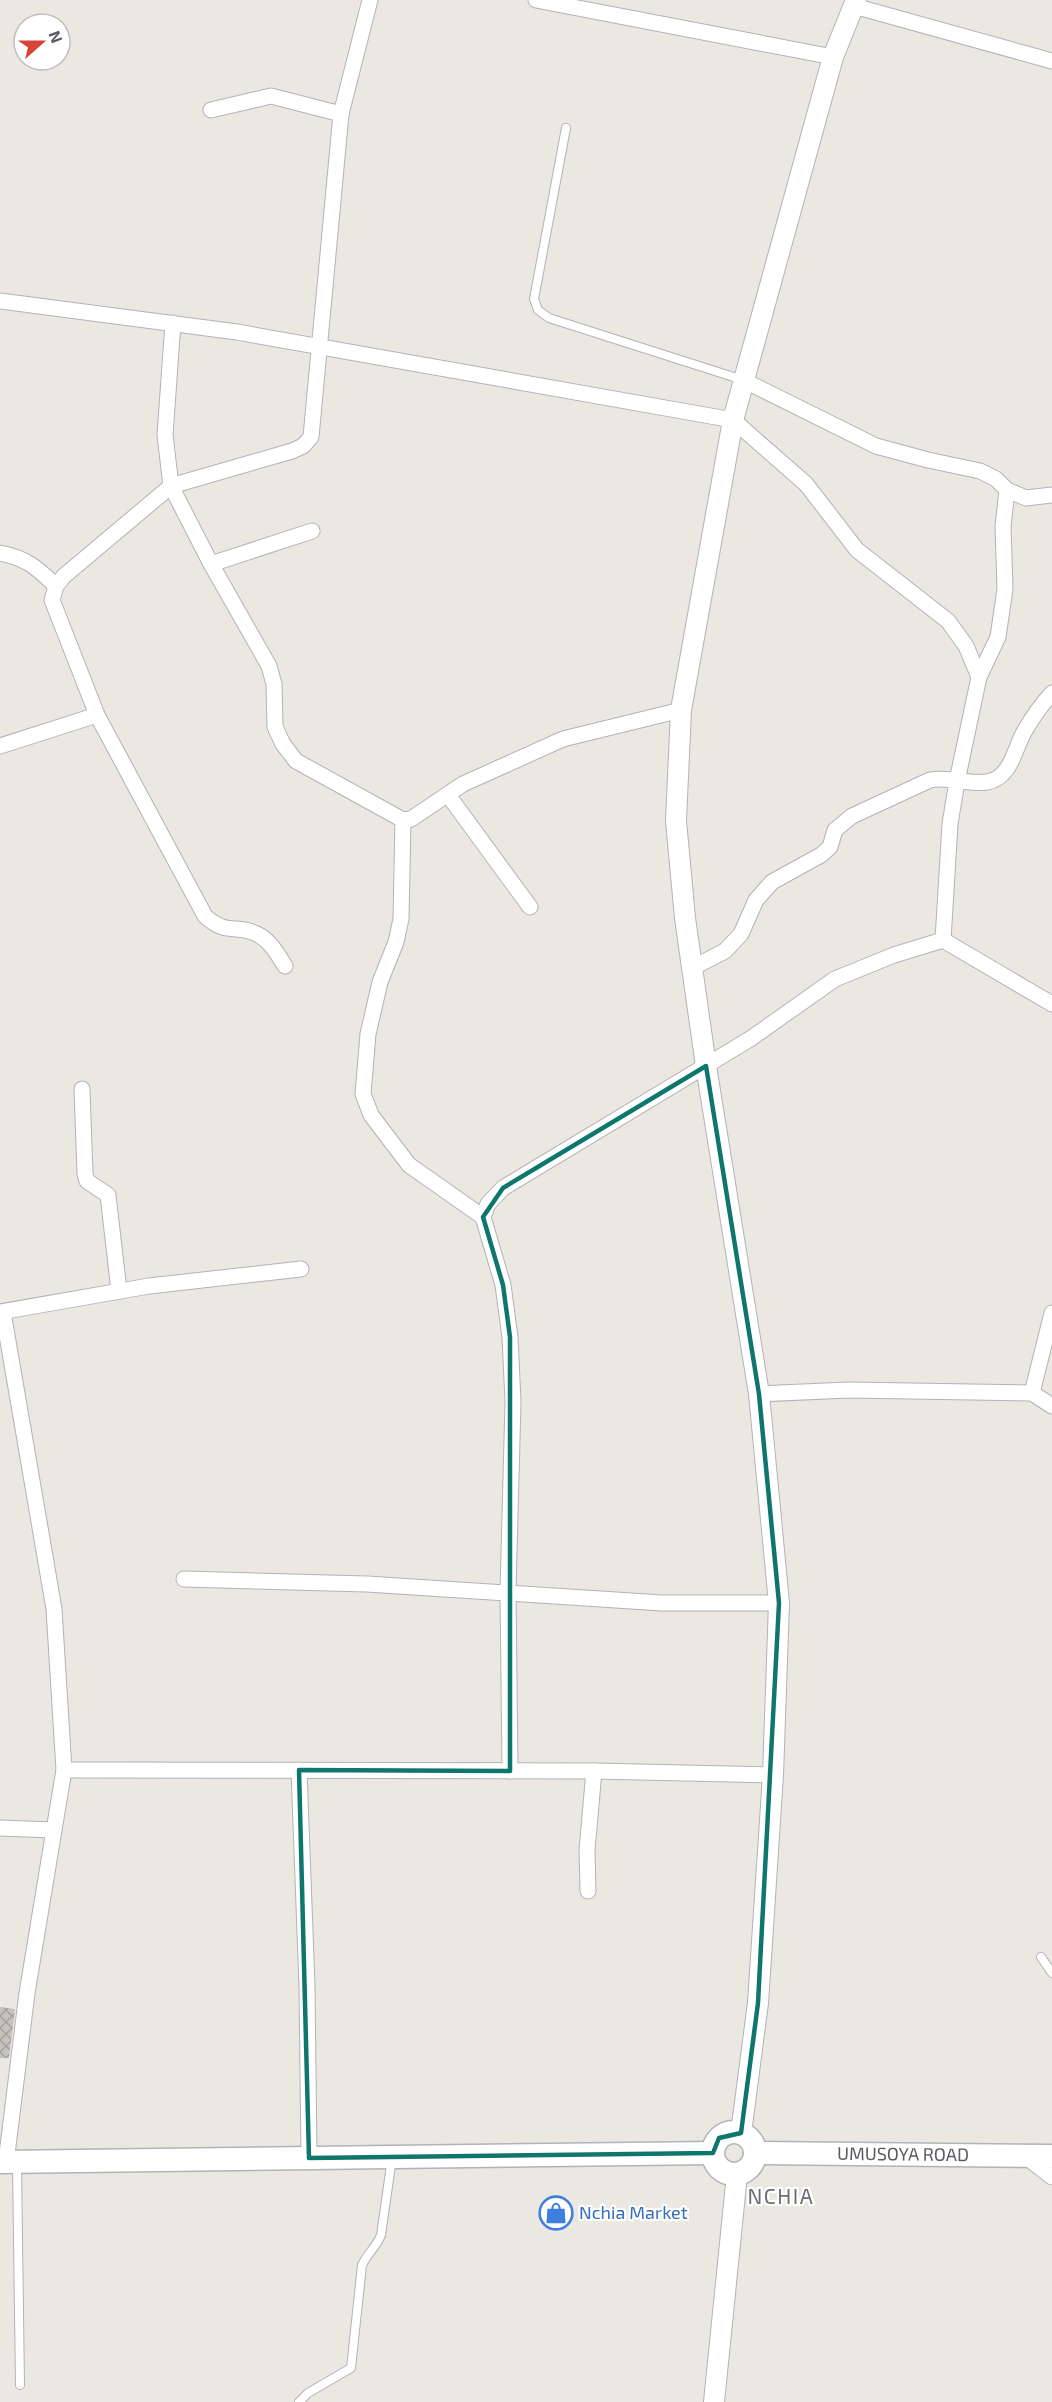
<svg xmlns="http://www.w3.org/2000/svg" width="1052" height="2402" font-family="'Exo 2',sans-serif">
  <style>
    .building { fill: url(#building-cross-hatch) }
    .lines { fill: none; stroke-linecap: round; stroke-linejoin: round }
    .service-casing { stroke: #b1b3b7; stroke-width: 10 }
    .minor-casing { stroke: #b1b3b7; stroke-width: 17 }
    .tertiary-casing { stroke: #b1b3b7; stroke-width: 22 }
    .secondary-casing { stroke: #b0b3b7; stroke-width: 25 }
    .service { stroke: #fff; stroke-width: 8 }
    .minor { stroke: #fff; stroke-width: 15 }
    .tertiary { stroke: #fff; stroke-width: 20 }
    .secondary { stroke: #fff; stroke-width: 22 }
    .marked { fill: none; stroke: #0f766e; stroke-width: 4.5; stroke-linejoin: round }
    .labels { text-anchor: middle; stroke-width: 4.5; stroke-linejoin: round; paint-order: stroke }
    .street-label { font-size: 18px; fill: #595c60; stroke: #fff }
    .shop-label { font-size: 18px; fill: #366cbe; stroke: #fff; text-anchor: start }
    .quarter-label { font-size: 21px; letter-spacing: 1.5px; fill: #6a6e72; stroke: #fff }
  </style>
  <defs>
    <pattern id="building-cross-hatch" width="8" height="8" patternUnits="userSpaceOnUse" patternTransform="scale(1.5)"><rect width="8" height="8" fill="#c6c3bd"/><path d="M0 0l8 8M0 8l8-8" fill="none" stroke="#a4a29d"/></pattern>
  </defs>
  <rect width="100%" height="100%" fill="#eae8e0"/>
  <!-- building -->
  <path class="building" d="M0,2007L15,2009L9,2058H0Z"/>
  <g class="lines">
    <!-- service casing -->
    <g class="service-casing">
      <g id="service">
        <path d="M566,128L534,299L538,310L549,318L743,380"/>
        <path d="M1041,1957L1052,1973"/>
        <path d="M17,2165L20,2385"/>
        <path d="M299,2402L308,2393L351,2368L362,2265C367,2254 377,2246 381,2235L392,2158"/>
      </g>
    </g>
    <!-- minor casing -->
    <g class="minor-casing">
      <g id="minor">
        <path d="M536,0L833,57"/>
        <path d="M854,6L1052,61"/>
        <path d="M211,110L271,96L341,114"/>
        <path d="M0,301L237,332L733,420L806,484L857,550L948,621L966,646L979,677"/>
        <path d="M173,323L165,435L171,486L211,564L269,666L274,684L275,727L283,744L296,761L403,820L411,819L463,784L563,739L681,710"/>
        <path d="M745,381L876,446L928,460L980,471L996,479L1007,490L1026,498L1052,495"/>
        <path d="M1007,490L1003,527L1005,589L998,637L979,677L957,781L950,824L943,940L1052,1004"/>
        <path d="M0,553C27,558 37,568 56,586"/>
        <path d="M211,564L312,531"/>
        <path d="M0,746L97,715"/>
        <path d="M448,795L530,907"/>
        <path d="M403,820L401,919L396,942L380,982L368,1034L363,1094L371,1115L409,1165L483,1217"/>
        <path d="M285,966C278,955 270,940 257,934C236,924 227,936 205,916L97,715L52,600L56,586L64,576L171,486L292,451L303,446L311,437L341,114L370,0"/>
        <path d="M692,968L725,951L741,934L756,900L772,882L821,855L830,847L835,830L852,816L930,780C949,776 967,785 987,782C1011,778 1014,750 1024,732C1032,718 1041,705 1052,693"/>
        <path d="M82,1089L85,1174L87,1181L108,1195L119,1291"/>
        <path d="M0,1312L149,1286L301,1269"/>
        <path d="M3,1312L54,1609L64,1770L27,1993L6,2162"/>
        <path d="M1032,1393L1052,1313"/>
        <path d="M759,1394L849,1390L1032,1393L1052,1406"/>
        <path d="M184,1579L367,1584L662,1603H779"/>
        <path d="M64,1770L594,1771L773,1775"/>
        <path d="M299,1770L307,1986L309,2158"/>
        <path d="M510,1771L508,1591L513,1402L510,1337L503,1285L483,1217L488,1204L503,1188L750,1039L835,979L894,955L943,940"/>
        <path d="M0,1828L53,1830"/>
        <path d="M588,1891L587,1850L594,1771"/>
        <path d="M1025,2156L1052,2177"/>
      </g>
    </g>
    <!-- tertiary casing -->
    <g class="tertiary-casing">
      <g id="tertiary">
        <path d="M741,2133L758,2003L773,1775L779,1603L759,1394L706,1066L685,918L676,821L681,710L733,420L833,57L856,0"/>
        <path d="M714,2402L737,2174"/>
      </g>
    </g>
    <!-- secondary casing -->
    <g class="secondary-casing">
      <g id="secondary">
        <circle cx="734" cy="2153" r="21"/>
        <path id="s1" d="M755,2153L1052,2156"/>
        <path d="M0,2162L713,2153"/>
      </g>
    </g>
    <!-- service -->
    <use href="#service" class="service"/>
    <!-- minor -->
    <use href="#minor" class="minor"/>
    <!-- tertiary -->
    <use href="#tertiary" class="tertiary"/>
    <!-- secondary -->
    <use href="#secondary" class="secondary"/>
  </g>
  <!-- marked area -->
  <path class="marked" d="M706,1066L759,1394L779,1603L758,2003L741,2133L719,2138L713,2153L309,2158L299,1770L510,1771V1337L503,1285L483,1217L503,1188Z"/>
  <!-- icons -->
  <defs>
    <g id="shop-ring" transform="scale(1.725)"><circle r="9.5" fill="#fff" stroke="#3f7fe0" stroke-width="1.5"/><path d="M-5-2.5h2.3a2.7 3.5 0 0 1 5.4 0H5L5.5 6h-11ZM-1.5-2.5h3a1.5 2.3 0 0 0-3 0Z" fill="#3f7fe0"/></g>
  </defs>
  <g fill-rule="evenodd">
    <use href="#shop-ring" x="556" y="2213"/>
  </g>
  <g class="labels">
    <!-- street labels -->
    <g class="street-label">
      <text dy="6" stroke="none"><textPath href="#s1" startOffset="148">UMUSOYA ROAD</textPath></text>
    </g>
    <!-- shop labels -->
    <g class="shop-label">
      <text x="579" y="2219">Nchia Market</text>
    </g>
    <!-- quarter labels -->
    <g class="quarter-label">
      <text x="781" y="2204">NCHIA</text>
    </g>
  </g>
  <!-- north arrow -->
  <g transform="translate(42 42) rotate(69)"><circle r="28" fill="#ffffff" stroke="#bdbebf" stroke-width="1.5"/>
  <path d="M0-4.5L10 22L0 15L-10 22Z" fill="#da4436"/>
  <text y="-9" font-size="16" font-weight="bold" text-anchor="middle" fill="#595c60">N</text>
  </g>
</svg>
